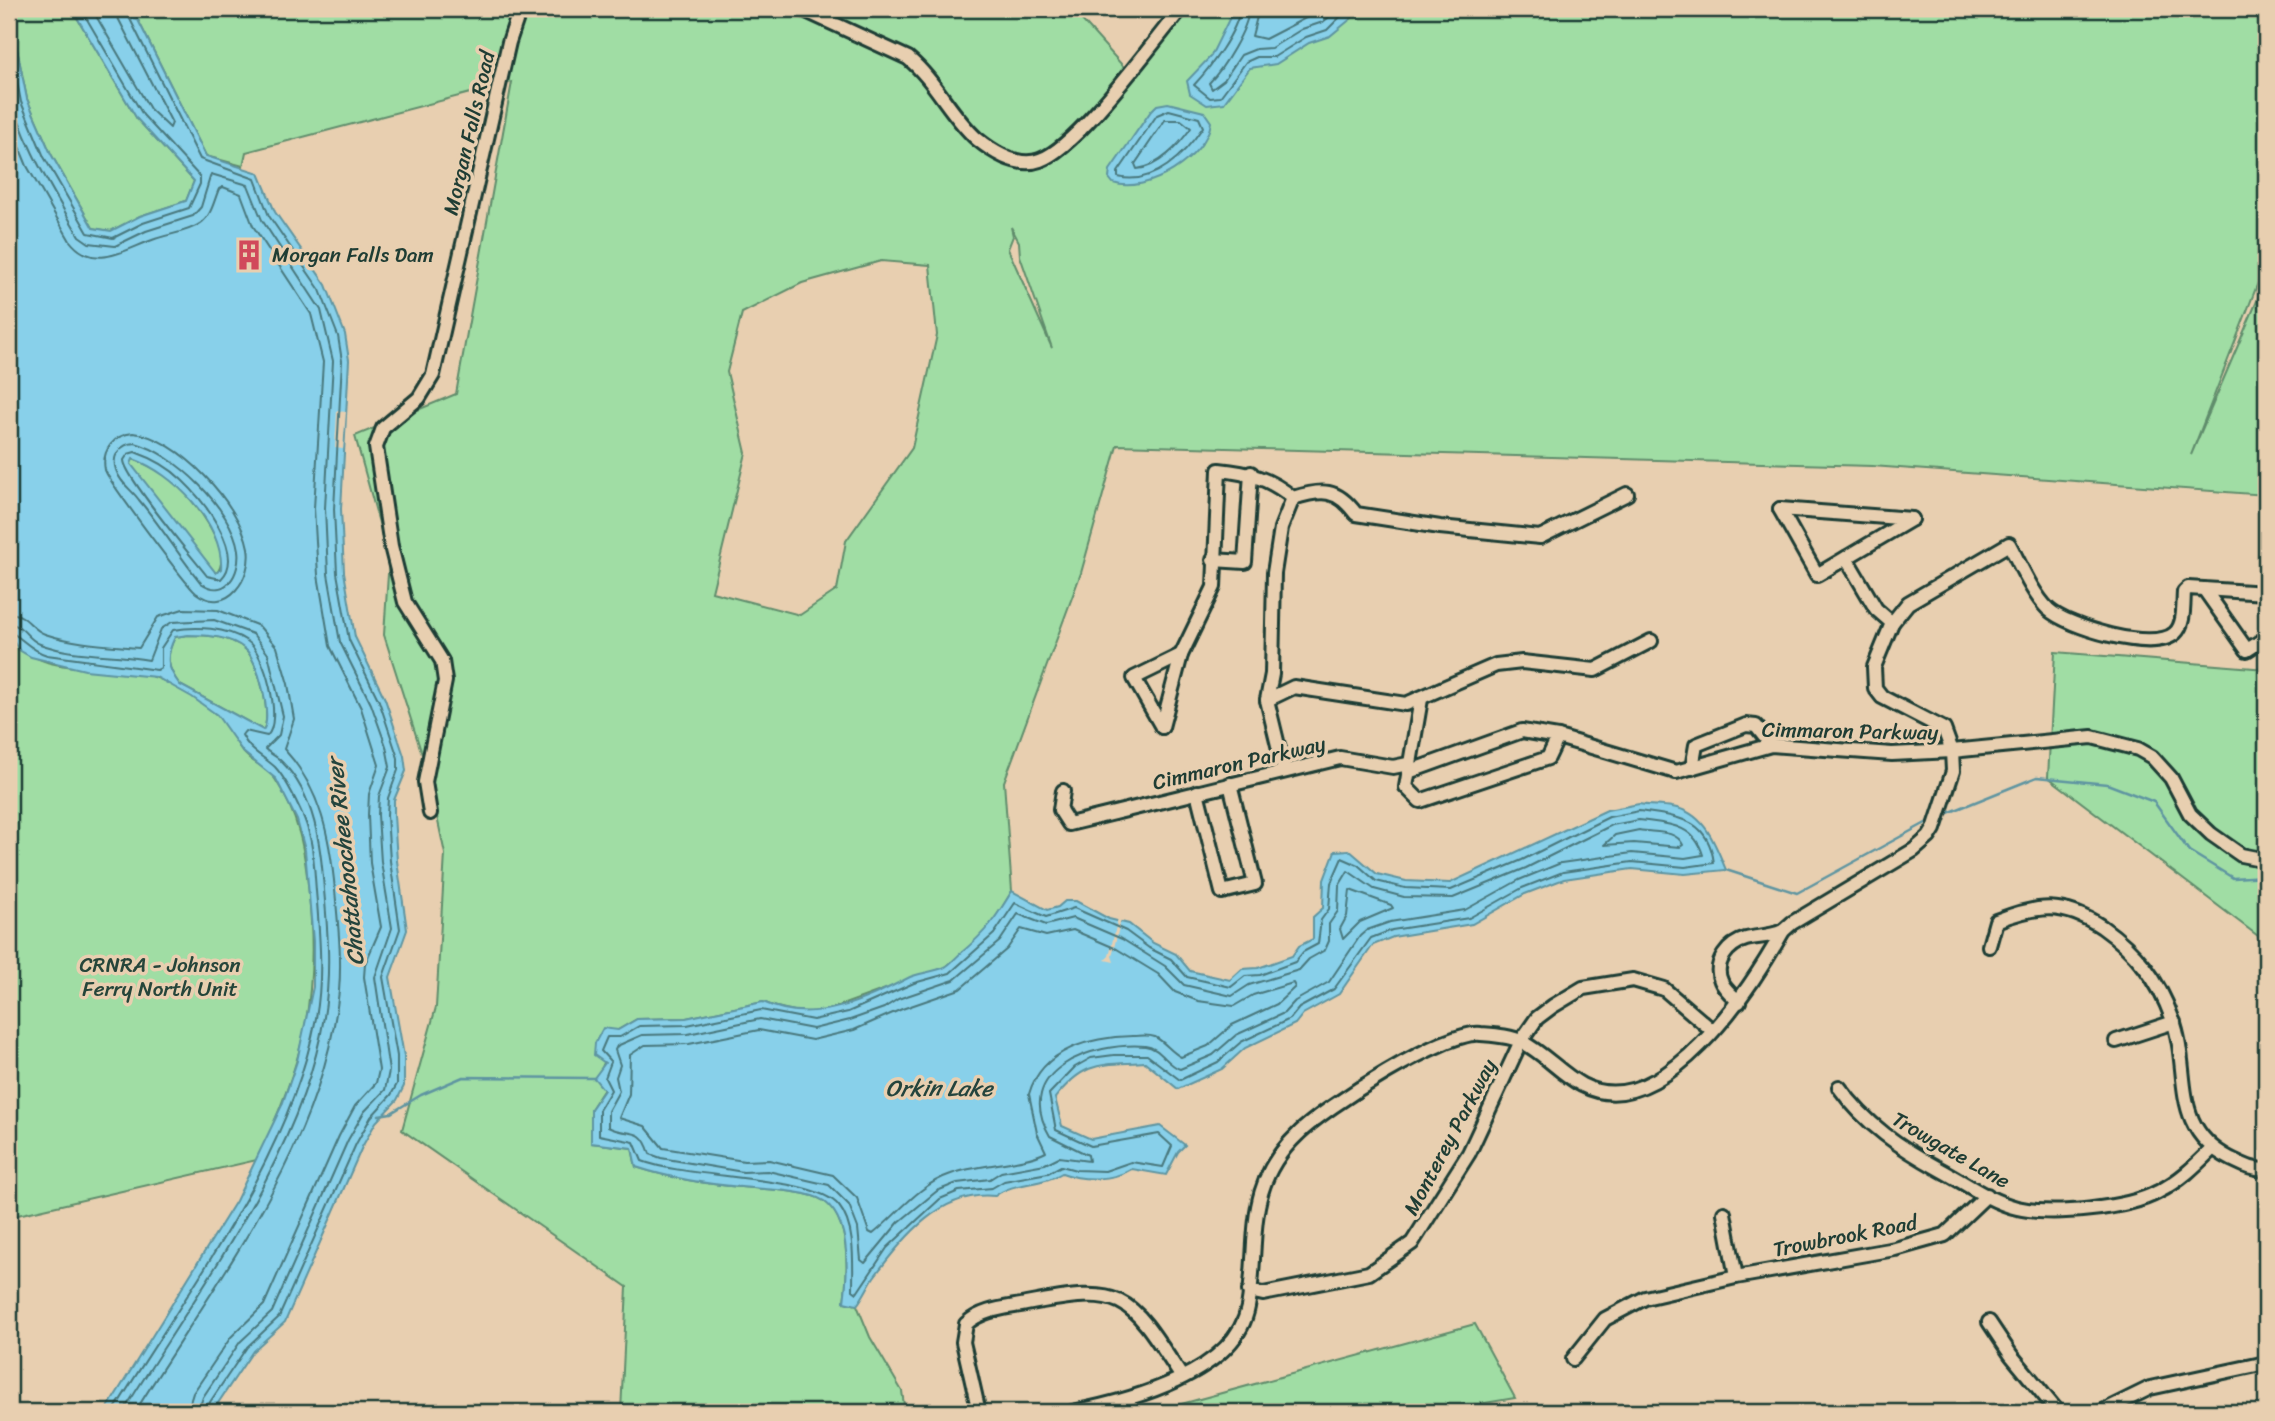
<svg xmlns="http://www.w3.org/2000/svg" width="2275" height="1421" font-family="Sriracha,sans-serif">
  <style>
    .green { fill: #a0dda4; stroke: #608d6c; stroke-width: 2; fill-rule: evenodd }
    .water { fill: #88d0ea; stroke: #5e95a1; stroke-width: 2; fill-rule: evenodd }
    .pier { fill: #e8cfb0 }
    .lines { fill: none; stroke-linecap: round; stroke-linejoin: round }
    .shore { stroke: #49787d; stroke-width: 2 }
    .stream { stroke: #5e95a1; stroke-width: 2.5 }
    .minor-casing { stroke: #1f3d34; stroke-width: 18 }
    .minor { stroke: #e8cfb0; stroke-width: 12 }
    .labels { text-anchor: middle; stroke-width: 7; stroke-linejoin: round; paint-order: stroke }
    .street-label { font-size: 21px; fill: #1f3d34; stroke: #e8cfb0 }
    .poi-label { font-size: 21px; fill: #1f3d34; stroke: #e8cfb0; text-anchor: start }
    .park-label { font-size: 21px; fill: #25453a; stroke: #e8cfb0 }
    .water-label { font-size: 23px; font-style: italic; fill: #24443d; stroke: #e8cfb0 }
  </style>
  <rect width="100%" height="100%" fill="#e8cfb0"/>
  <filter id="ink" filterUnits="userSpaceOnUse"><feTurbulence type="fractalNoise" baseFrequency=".0143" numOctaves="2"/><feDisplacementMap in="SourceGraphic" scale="14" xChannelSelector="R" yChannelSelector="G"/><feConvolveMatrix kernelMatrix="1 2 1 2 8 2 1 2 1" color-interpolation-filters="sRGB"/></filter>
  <g filter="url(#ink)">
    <!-- green -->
    <g class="green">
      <path d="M9,9H72L137,119L194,181L186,201L140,216L111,231L93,228L51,154L27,99Z"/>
      <path d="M128,9H1072L1130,74L1185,9H2266V262L2191,455L2266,280V495L1872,466L1117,445L1081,573L1004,782L1012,891L989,929L946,967L828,1010C808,1015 781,1010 763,1002L686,1018L637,1019L618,1030L600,1072L604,1089L591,1109L592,1143L632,1148L636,1167C670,1178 705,1184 741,1187C760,1189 809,1190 824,1201C851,1220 848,1272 844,1302L857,1305L870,1337L902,1391L905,1412H621L627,1287L402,1130L436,1007L445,854L427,770L384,635L389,559L355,436L456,394L512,82L246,152L243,166L206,156L135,14ZM1011,227L1019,242L1020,256L1052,348L1008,249L1013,236ZM881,261L930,265L937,335L912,448L846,541L837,590L800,615L712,592L746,453L727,372L742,313L802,283Z"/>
      <path d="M133,459C149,465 163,472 176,484C193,499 236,552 216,574L130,464Z"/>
      <path d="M9,635C42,683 109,659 157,678C181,687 210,705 226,725C233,734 236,744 243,752C252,764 267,766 275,779C299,815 305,851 309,894C319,1001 303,1064 257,1160L9,1217Z"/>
      <path d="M188,635C207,635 230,636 245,649C258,659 273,718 263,730L180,685C167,668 165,656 175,637Z"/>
      <path d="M2055,652L2266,669V942L2048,777Z"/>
      <path d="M1475,1324L1515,1398L1431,1412H1152Z"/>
    </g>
    <!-- water -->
    <g class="water">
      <path d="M9,9L27,99L51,154L93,228L111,231L140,216L186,201L194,181L137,119L72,9H128L135,14L206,156L259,173L275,212L326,285L345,334L349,360L341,509L344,572L355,637L385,699L404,756L406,771L394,800V815L397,861L407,930L390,977L404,1056V1086L397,1100L376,1122L362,1147L285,1322L253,1351L212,1412H105L236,1201L282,1105L297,1061L313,987V941L305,850L297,820L276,779L243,752L217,715L192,697L156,677L85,670L31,657L19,650L9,635ZM133,459C173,473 224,524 221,569L216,573L131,464ZM188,635C207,635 230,636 245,649C258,659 273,718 263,730L180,685C167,668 165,657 175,637Z"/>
      <path d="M1234,9H1356L1352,18L1330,36L1309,43L1276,64L1250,68L1224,103L1207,105L1190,94L1187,81L1211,56Z"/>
      <path d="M1168,103L1204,112L1211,122C1207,157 1147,195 1113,183L1109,178L1110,170L1151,111L1157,105Z"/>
      <path d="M1639,804C1650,806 1661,805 1672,807C1705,812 1715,844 1726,870L1685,874L1632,869L1564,879L1525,894L1472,924L1393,937L1373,945L1339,994L1303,1014L1295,1024L1245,1048L1222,1069L1178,1089L1145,1062C1101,1065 1085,1060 1055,1098L1062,1126L1091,1139L1160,1126L1185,1145L1178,1152L1166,1175L1132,1169C1112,1181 1083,1181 1062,1173C1042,1186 1014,1181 995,1196C941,1190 903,1238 874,1277C868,1286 864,1296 857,1305L844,1302C848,1272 851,1221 824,1201C809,1190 760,1189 741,1187C705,1184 670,1178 636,1167L632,1148L591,1143V1109L604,1090L594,1078L605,1063L594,1055L595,1043L603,1028L618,1030L637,1019L686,1018L763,1002C814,1026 865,1000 910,977C916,974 937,971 945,967C951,964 956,957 961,953C987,931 995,919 1012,891L1047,910L1058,907L1065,901H1076L1109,919L1129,924L1153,943L1176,954L1190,971L1230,980L1242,969L1258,968L1292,956L1299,946L1313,939V917L1323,908L1324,880L1335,851L1349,850L1377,874L1406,881L1450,883L1607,810Z"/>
    </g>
    <!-- pier -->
    <g class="pier">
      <path d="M337,411L346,412L343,449L335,448Z"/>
      <path d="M1118,918L1121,919L1112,956L1114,962L1105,960L1109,956Z"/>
    </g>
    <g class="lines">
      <!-- shore -->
      <g class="shore">
        <path d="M92,9L150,109L170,128L172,123L118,18L116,9"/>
        <path d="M125,9L200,159L255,179L269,216L320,290L338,336L342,361L334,509L337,573L349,640L379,701L398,758V770L388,798L387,815L390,861L400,929L383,977L397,1056V1084L391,1095L371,1117L356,1144L279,1317L247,1347L210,1402L207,1412"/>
        <path d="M1240,9C1237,32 1210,68 1194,85L1210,98L1220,97L1246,62L1257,57H1274L1306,37L1327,30L1348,9"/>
        <path d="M1249,9C1248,29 1223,69 1209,83L1212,89L1224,80L1241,55L1256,49L1271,48L1302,29L1323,22L1339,9"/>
        <path d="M1259,9L1252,36L1265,39L1323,9"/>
        <path d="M9,41L21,102L44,157L88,233L113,238L143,223L189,208L200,184V177L143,115L81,9"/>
        <path d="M9,86C20,140 52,189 79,236L89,243L115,246L146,231L193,216L201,207L211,174L248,185L262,220L321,310L333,361L325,508L328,574L340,642L371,704L386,746L390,767L379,796L378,815L381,862L392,928L375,977L389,1071L385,1090L364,1112L348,1140L272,1312L240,1342L203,1397L198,1412"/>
        <path d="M1169,110L1199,118L1203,127C1185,154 1154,186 1118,177V172L1157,115Z"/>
        <path d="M1165,120H1181L1191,128C1179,145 1159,167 1137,169L1135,164Z"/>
        <path d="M9,122L27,166L70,241C95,273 127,248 155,239C169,234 189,232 201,223C212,215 214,200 219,189L223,187L241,194L253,226L311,314L323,362L314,508L318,575L330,646L361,708L379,765L369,794L368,815L370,863L381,927L365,964L364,977L379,1070L376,1083L355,1106L339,1136L264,1305L231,1337L193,1393L187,1412"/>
        <path d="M133,433C178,437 240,504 248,548C253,576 228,617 196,593C186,585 107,479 105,470C101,450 114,435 133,433Z"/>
        <path d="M135,443C174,453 232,508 238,550C241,573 226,600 201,583C179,556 161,526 139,500C131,489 120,483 116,470C111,455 121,444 135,443Z"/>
        <path d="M135,452C152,458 169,467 182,480C202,499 247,554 221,579L207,576C193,558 123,475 124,460L128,454Z"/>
        <path d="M9,613C28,614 30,629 45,634C75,644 108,645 139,648L158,617L183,609L218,610L259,626L277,647L288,684L294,719L284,749C321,789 330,838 335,890C338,924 342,957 339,991C323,1148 215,1282 135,1412"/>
        <path d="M9,624C24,624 26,639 40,644C75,657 113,653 149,660L161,629L172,622L214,620L253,634L268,654L283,716L279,735L265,749C270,754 277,756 282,762C315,795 321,846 324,890C328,933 331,974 324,1017C302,1156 195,1294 123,1412"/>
        <path d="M9,632C19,634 29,650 47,655L157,670L161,668V648L173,630C196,626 226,627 247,641C265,652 283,721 267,736L245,731L242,735C250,752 262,755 275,767C287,780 297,802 304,818C315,844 314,874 317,902C320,941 323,979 316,1018C289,1160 187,1291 113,1412"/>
        <path d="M1639,811C1675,817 1708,816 1714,863L1685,867L1632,862L1563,872L1522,888L1469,918L1392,930L1371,938L1334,989L1299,1008L1290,1019L1241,1042L1218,1062L1180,1080L1147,1055H1114L1091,1058L1075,1067L1049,1094L1056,1130L1091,1146L1159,1134L1172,1146L1163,1167L1131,1162L1105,1171L1076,1170L1061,1166L1048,1173L1004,1181L992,1188L959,1191L940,1199L887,1248L857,1293L853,1290C853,1265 856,1227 839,1206C815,1175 688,1179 642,1161L634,1142L599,1135V1110L611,1090L605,1078L611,1062L601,1051L607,1037H620L639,1026L687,1025L761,1010L813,1020L848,1012L914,983L950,973L994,934L1015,903L1046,917L1074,908L1126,931L1149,948L1171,959L1187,977L1231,987L1245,976L1260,975L1295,962L1303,952L1318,944L1321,920L1329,909L1331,883L1342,858L1358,865L1376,881L1405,888L1451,890L1522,860L1609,817Z"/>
        <path d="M1639,820C1666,824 1694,823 1703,855L1685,858L1632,853L1561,863L1519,880L1465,910L1390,922L1367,930L1360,936L1329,982L1295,1001L1284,1013L1236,1035L1213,1055L1180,1069C1167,1065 1160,1047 1145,1046C1093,1042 1011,1070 1050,1136L1088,1155L1089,1161L1059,1157L1045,1164L1001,1172L990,1179L957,1183L937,1191L899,1222L865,1263L861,1260L858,1228L849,1205L829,1185L768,1171L743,1172L661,1158L650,1154C641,1124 629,1138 608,1127V1111L619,1091L616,1077L620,1065L615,1050L617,1046L642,1035L688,1034L760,1019L813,1029L850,1020L884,1008L898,999L954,980L1000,941L1018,914L1046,925L1073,918L1122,939L1165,966L1184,985L1232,996L1249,985L1299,970L1309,959L1325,950L1329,941V924L1338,911L1339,886L1348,871L1374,889L1404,897L1453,898L1526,868L1612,825Z"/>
        <path d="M1639,830C1654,833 1676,829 1683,845L1680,847L1634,843L1604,845L1615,835Z"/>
        <path d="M1350,890L1391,905L1393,908L1360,922L1343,939L1340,929L1347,916Z"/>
        <path d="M1021,929L1046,936L1073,930L1117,949L1158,974L1175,992L1198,1001L1234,1006L1253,995L1293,983L1295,987L1277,1004L1232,1025L1208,1046L1181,1057C1171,1052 1165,1042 1155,1037C1147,1034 1140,1036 1133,1036C1093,1037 1042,1048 1029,1094L1037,1133L1046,1152C1023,1164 978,1164 951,1174C918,1185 899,1213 873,1234L869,1232L857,1198L833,1175L769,1160L744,1161L663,1148L645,1126L619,1118L629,1094L630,1055L645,1045L689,1044L759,1030L812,1040L854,1030L902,1009L960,989L1007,949Z"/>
      </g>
      <!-- stream -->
      <g class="stream">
        <path d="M1943,815L2037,777L2107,784L2154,802L2189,851L2233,878L2266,876"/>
        <path d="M1726,870L1797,893L1933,819"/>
        <path d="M379,1115L391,1113L421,1095L463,1077L594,1078"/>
      </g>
      <!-- minor casing -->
      <g class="minor-casing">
        <g id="minor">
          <path d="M802,9L908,58C936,81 950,115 977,139C993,152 1018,168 1040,160C1078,147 1152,43 1181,9"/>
          <path d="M1780,509L1817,575L1912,519"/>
          <path d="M1780,509L1912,519"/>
          <path d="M1846,558L1876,609L1892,623"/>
          <path d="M1213,560L1245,562L1251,473"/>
          <path d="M2204,589L2247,650L2266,638"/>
          <path d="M1421,699L1406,787L1420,801L1548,758L1558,737L1676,772L1771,745L1892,754L1952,751L2092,737L2138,749L2152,757L2171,778L2190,814L2211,834L2241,855L2266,860"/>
          <path d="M1267,700L1294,687L1406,704L1496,665L1522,662L1595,670L1651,641"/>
          <path d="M1162,727L1181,655L1214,587L1219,470C1249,473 1269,478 1293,498C1322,489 1337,488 1356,514L1440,527L1540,537L1627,494"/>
          <path d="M1162,727L1134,678L1181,655"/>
          <path d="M1692,768L1696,745L1746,725L1756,726L1771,745"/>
          <path d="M1284,770L1267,700L1272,674L1274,573L1281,528L1293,498"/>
          <path d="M1408,772L1522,731L1558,737"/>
          <path d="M1063,791L1060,810L1069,824L1340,758L1393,767L1408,764"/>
          <path d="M1197,792L1222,892L1255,884L1230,784"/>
          <path d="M430,813L425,782L445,681L442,661L405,602L391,546L376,447L383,428L419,398L433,375L509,42L520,9"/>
          <path d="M1989,946L1996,921C2037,905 2063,901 2102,927C2136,951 2158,979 2172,1018C2192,1071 2168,1127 2231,1159C2244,1165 2252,1170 2266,1170"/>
          <path d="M1739,1002C1733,996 1724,989 1721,981C1713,963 1728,944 1746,939C1759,936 1770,937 1783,931"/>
          <path d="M2116,1041L2174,1022"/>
          <path d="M1839,1087C1866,1125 1901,1148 1941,1170C1965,1183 1991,1202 2017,1208C2052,1216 2127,1209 2158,1192C2180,1181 2195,1166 2212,1149"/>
          <path d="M1724,1213L1736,1277"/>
          <path d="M1249,1291L1263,1294L1369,1273L1412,1243L1469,1153L1521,1041L1537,1018L1553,1006L1583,988L1633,980L1664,989L1713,1031"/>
          <path d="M1989,1322L2011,1355L2058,1412"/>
          <path d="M1573,1359L1605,1319L1645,1298L1736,1277L1895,1249L1945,1235L1987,1195"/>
          <path d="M979,1412L963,1342L966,1324C982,1309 1006,1308 1026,1304C1125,1285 1128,1294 1181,1376"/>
          <path d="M1072,1412C1129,1401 1236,1373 1248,1307C1260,1241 1242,1187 1298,1134C1325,1107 1445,1030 1481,1034C1493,1035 1512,1036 1522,1042C1544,1053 1561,1074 1582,1085C1662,1126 1751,988 1783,931L1792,923L1914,850L1929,837L1934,829L1953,771L1952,751L1944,729L1882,697L1875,688L1874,667L1892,623L1908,603L2009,544C2020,564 2032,593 2048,609C2067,627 2154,653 2175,633C2185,624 2183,604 2184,592L2188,588L2266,593"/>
          <path d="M2101,1412L2150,1388L2266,1363"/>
        </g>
      </g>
      <!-- minor -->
      <use href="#minor" class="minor"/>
    </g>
  </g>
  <!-- icons -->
  <defs>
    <g id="building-bare" transform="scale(2.415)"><path d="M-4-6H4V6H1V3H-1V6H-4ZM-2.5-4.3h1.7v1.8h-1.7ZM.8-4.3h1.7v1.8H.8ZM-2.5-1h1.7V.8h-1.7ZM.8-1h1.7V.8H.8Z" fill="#d1495b" stroke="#e8cfb0" stroke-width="2.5" paint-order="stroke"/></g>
  </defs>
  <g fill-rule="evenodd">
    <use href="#building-bare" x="249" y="255"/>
  </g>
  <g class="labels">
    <!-- street labels -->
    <g class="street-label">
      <text transform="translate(469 133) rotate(-77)" y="7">Morgan Falls Road</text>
      <text transform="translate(1850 731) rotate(1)" y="7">Cimmaron Parkway</text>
      <text transform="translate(1239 763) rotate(-13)" y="7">Cimmaron Parkway</text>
      <text transform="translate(1450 1137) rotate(-62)" y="7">Monterey Parkway</text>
      <text transform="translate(1951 1150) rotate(30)" y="7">Trowgate Lane</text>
      <text transform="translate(1845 1236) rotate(-11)" y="7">Trowbrook Road</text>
    </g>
    <!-- poi labels -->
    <g class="poi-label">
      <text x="272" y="262">Morgan Falls Dam</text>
    </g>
    <!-- park labels -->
    <g class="park-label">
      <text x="160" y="972">CRNRA - Johnson<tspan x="160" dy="24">Ferry North Unit</tspan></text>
    </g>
    <!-- water labels -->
    <g class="water-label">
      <text transform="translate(345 862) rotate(-96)" y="8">Chattahoochee River</text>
      <text x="939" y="1096">Orkin Lake</text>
    </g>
  </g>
  <!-- margin -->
  <rect width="2275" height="1421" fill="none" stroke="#e8cfb0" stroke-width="35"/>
  <rect x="18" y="18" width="2240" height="1386" fill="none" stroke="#1f3d34" stroke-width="2.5" filter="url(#ink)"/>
</svg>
